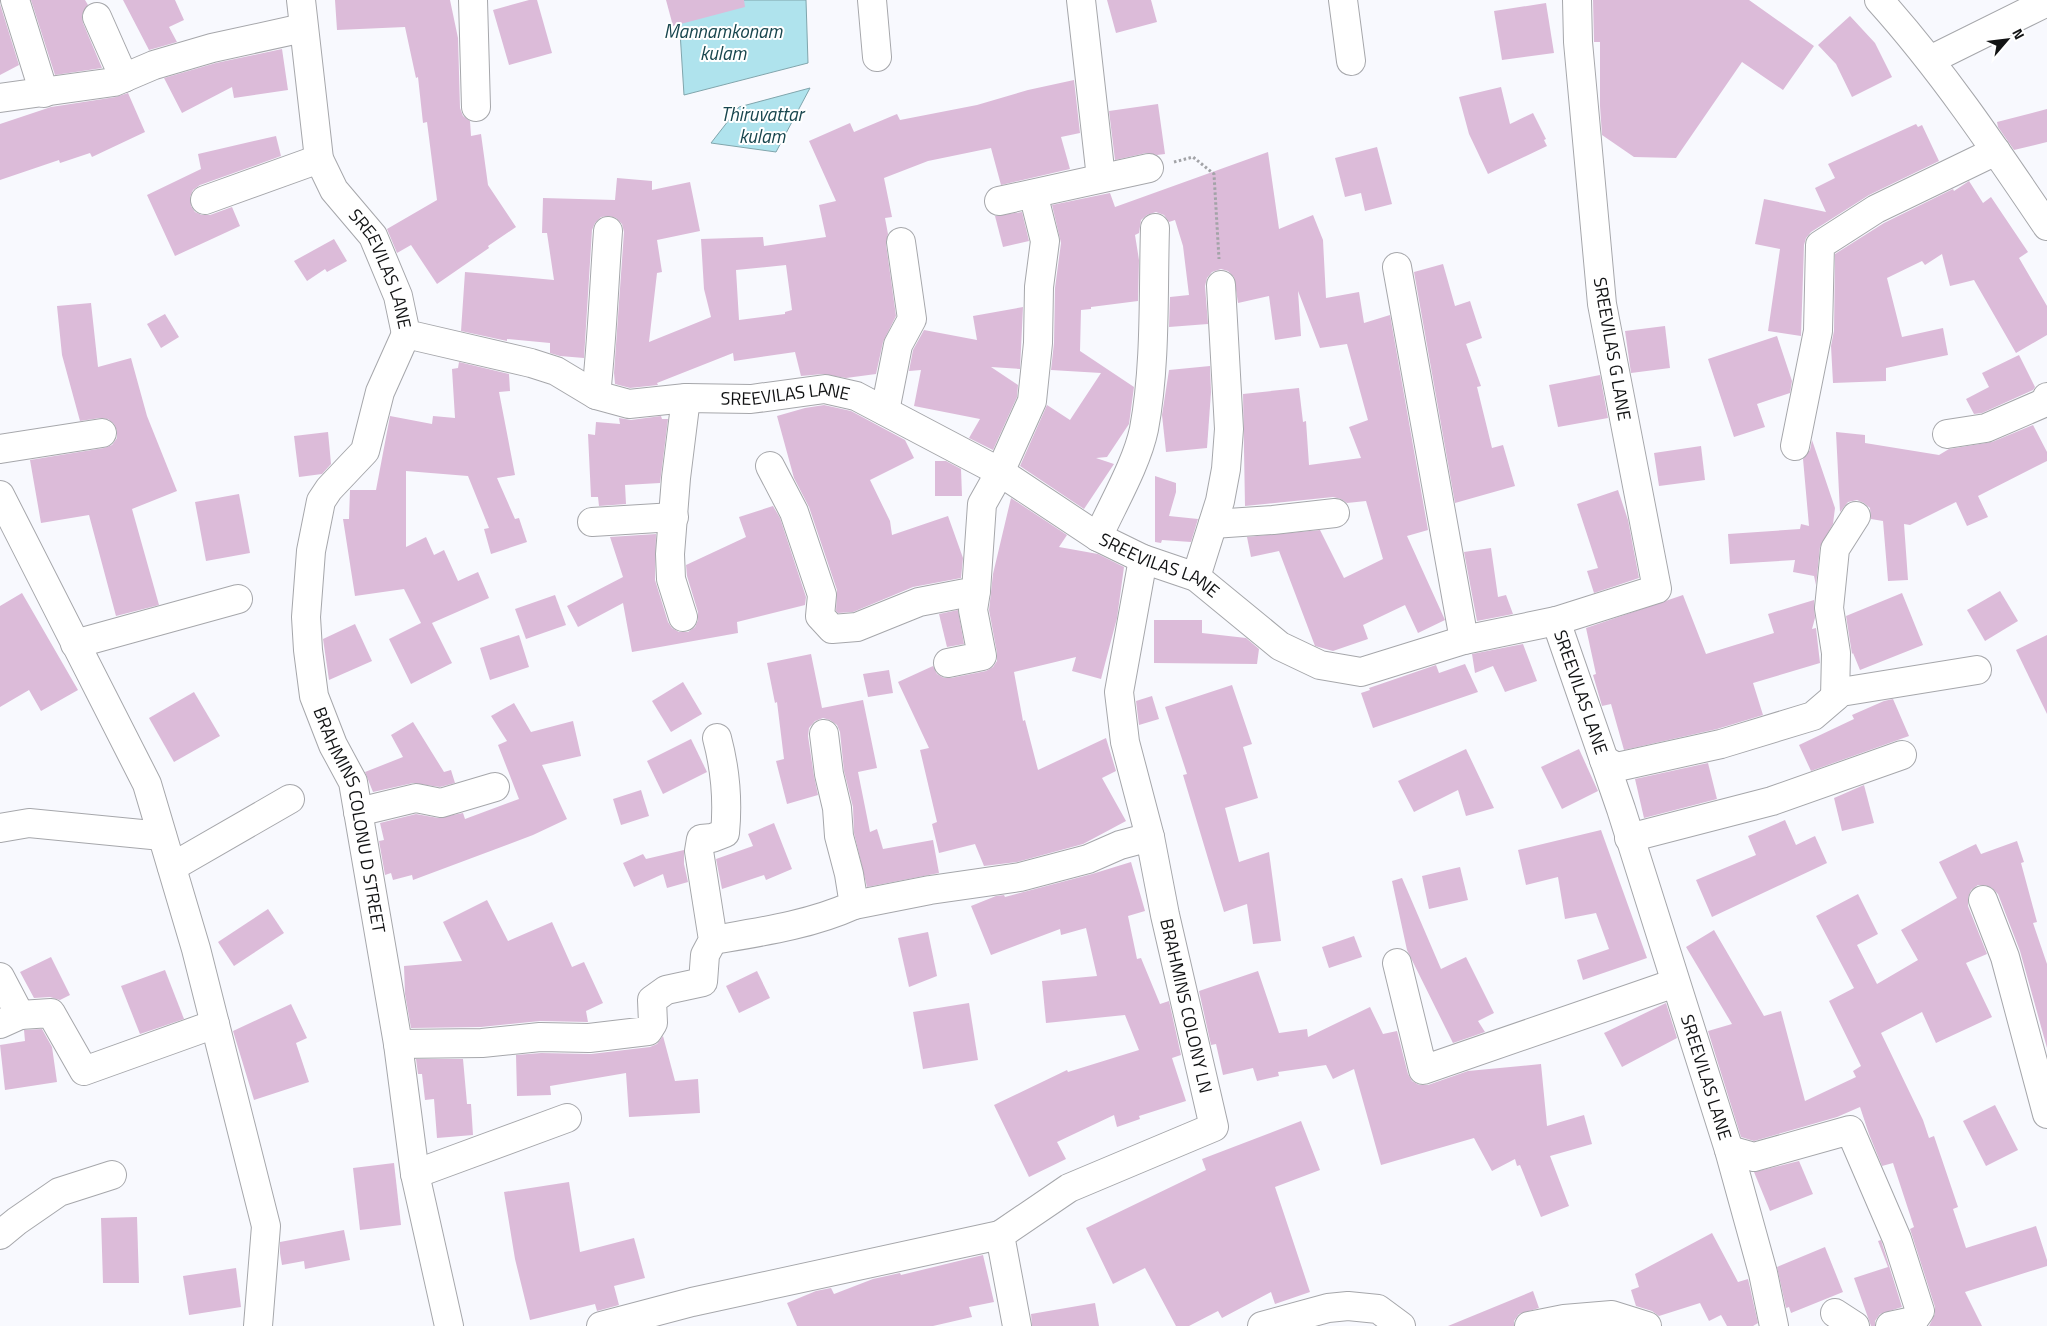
<svg xmlns="http://www.w3.org/2000/svg" width="2047" height="1326" font-family="'Titillium Web',sans-serif">
  <style>
    .water { fill: #afe3ed; stroke: #80a5ac }
    .building { fill: #dcbbd9; fill-rule: evenodd }
    .lines { fill: none; stroke-linecap: round; stroke-linejoin: round }
    .minor-casing { stroke: #a6a7ab; stroke-width: 30 }
    .path { stroke: #a2a3a7; stroke-width: 3; stroke-dasharray: 2.5 2.5; stroke-linecap: butt }
    .minor { stroke: #fff; stroke-width: 28 }
    .labels { text-anchor: middle; stroke-width: 4; stroke-linejoin: round; paint-order: stroke }
    .street-label { font-size: 18px; fill: #121314; stroke: #fff }
    .water-label { font-size: 19px; font-style: italic; fill: #18464e; stroke: #fff }
  </style>
  <rect width="100%" height="100%" fill="#f8f9fe"/>
  <!-- water -->
  <g class="water">
    <path d="M678,0H806L808,63L684,95Z"/>
    <path d="M810,88L776,152L711,143L739,107Z"/>
  </g>
  <!-- building -->
  <g class="building">
    <path d="M31,0H85L88,5L82,15L83,23L102,68L55,75Z"/>
    <path d="M123,0H175L184,20L169,27L177,42L149,50Z"/>
    <path d="M335,0H450L458,38L460,108L463,116L470,121L471,136L481,134L488,185L516,227L488,246L489,248L437,284L411,245L397,253L387,229L437,200L427,122L423,123L418,77L416,78L405,27L337,30Z"/>
    <path d="M529,0H537L552,53L509,65L493,10Z"/>
    <path d="M666,0H744L745,7L673,26Z"/>
    <path d="M1107,0H1151L1157,22L1116,33Z"/>
    <path d="M1593,0H1749L1814,46L1783,90L1742,62L1676,158L1634,157L1602,135L1600,106V42H1594Z"/>
    <path d="M1546,3L1554,53L1502,60L1494,11Z"/>
    <path d="M0,4L19,65L0,75Z"/>
    <path d="M1850,16L1875,43L1892,77L1852,97L1836,64L1818,45Z"/>
    <path d="M282,49L288,90L234,98L232,87L182,113L164,78L216,63Z"/>
    <path d="M1074,80L1080,133L1061,137L1070,169L1001,185L991,148L928,161L884,178L892,217L885,218L888,234L886,244L896,316L883,342L876,374L846,378L823,374L801,376L795,352L734,361L733,353L657,383L658,385L630,388L615,384L614,373L624,232L622,224L616,218L610,216L601,217L595,223L592,230L584,358L560,356L550,353V343L507,339V341L461,331L465,272L554,280L547,233H542L543,198L615,200L617,178L652,181V190L690,182L700,231L657,240L662,272L657,273L649,342L711,317L704,289L701,239L763,237L764,246L826,237L819,205L836,201L809,141L850,123L854,132L897,114L900,120L977,105L1028,90ZM786,265L792,310L785,312V314L739,320L736,270Z"/>
    <path d="M1501,87L1510,124L1533,113L1546,139L1544,140L1547,146L1488,174L1469,134L1459,97Z"/>
    <path d="M128,93L145,132L92,157L90,153L60,163L59,160L0,180V124L51,107L116,97Z"/>
    <path d="M1158,104L1165,154L1157,155L1146,153L1115,160L1109,111Z"/>
    <path d="M2047,109V142L2014,150L1998,127L1997,122Z"/>
    <path d="M1916,124L1918,127L1922,125L1939,161L1869,195L1811,232L1806,238L1804,245L1801,336L1768,331L1780,249L1755,244L1764,199L1826,212L1815,188L1835,178L1828,164Z"/>
    <path d="M276,136L281,156L200,185L193,190L190,197L191,206L195,212L202,215H210L232,207L240,226L175,256L147,195L201,169L198,154Z"/>
    <path d="M1377,147L1392,204L1365,211L1361,193L1345,197L1335,158Z"/>
    <path d="M1268,152L1279,229L1313,215L1323,240L1326,298L1359,292L1364,323L1390,315L1428,530L1407,536L1445,620L1418,633L1405,605L1363,625L1368,639L1333,651L1315,646L1279,551L1251,557L1247,537L1320,530L1344,578L1383,559L1366,501L1347,503L1341,499L1333,497L1245,506L1243,394L1299,388L1303,422L1306,421L1309,465L1361,458L1349,427L1368,420L1347,344L1320,348L1298,291L1301,336L1275,340L1269,296L1238,303L1234,277L1228,271L1221,269L1212,272L1207,278L1205,286L1208,324L1169,327L1170,297L1189,295L1183,246L1175,220L1169,222L1164,215L1156,212L1147,215L1141,220L1139,233L1135,235L1139,260L1138,301L1091,307V309L1081,310L1080,351L1134,387L1129,424L1107,457L1096,458L1114,464L1084,509L1020,466L1047,405L1070,420L1101,373L1051,370L1054,343L1055,288L1061,243L1052,205L1110,193L1115,207Z"/>
    <path d="M1969,181L1983,203L1991,197L2028,252L2019,258L2047,306V335L2016,353L1974,280L1950,286L1942,254L1925,265L1922,261L1887,278L1902,337L1943,328L1948,355L1886,368V381L1833,383L1831,346L1834,331L1835,254L1884,223L1953,189L1954,191Z"/>
    <path d="M1022,212L1029,241L1003,247L995,216Z"/>
    <path d="M334,239L347,261L327,272L325,269L307,281L294,261Z"/>
    <path d="M1443,264L1455,306L1470,301L1482,338L1466,344L1481,386L1477,387L1492,448L1503,445L1515,486L1455,503L1414,272Z"/>
    <path d="M91,303L98,367L131,358L147,416L177,491L132,509L159,605L116,616L89,515L41,523L30,460L104,448L112,445L117,438V431L114,424L108,419L100,418L80,421L62,355L57,306Z"/>
    <path d="M1023,307L1020,369L991,367L1018,385L1017,397L993,450L969,438L980,419L914,406L921,370L909,371L913,350L924,330L977,340L973,316Z"/>
    <path d="M165,314L179,337L161,348L147,324Z"/>
    <path d="M1665,326L1670,368L1631,373L1625,331Z"/>
    <path d="M1777,336L1792,381L1790,393L1757,404L1765,427L1734,437L1708,359Z"/>
    <path d="M2019,355L2035,387L2033,390L1982,413L1974,414L1966,399L1989,387L1982,373Z"/>
    <path d="M459,362L509,374L510,391L499,392L515,475L497,478L515,519L519,518L527,542L491,554L484,529L489,528L468,476L406,471V547L426,537L434,555L444,550L458,581L478,572L489,598L432,623L452,663L411,684L389,639L421,623L404,589L355,596L343,519H349L350,490H376L390,416L432,424L433,416L455,418L452,369L458,368Z"/>
    <path d="M1210,366L1211,392L1207,448L1166,452L1162,415L1169,370Z"/>
    <path d="M1600,375L1608,418L1558,427L1549,385Z"/>
    <path d="M824,405L851,411L905,440L914,458L870,480L890,521L892,535L948,516L963,558L961,578L913,587L853,612L838,613L836,611L837,590L809,507L794,478L777,416L805,408Z"/>
    <path d="M661,416L662,419H668L660,483L625,485L626,504L599,506L598,497H591L588,434L595,435L596,422L620,424L619,418L631,420Z"/>
    <path d="M2033,425L2047,452V461L1978,496L1988,517L1967,526L1956,502L1910,525L1904,524L1908,580L1888,581L1883,521L1871,519L1870,508L1864,503L1857,500L1848,502L1840,512L1836,432L1865,435V443L1939,455L1949,449L1992,442Z"/>
    <path d="M328,432L331,464L322,474L299,477L294,436Z"/>
    <path d="M1812,440L1835,508L1833,524L1820,547L1816,585L1814,576L1793,572L1795,560L1730,564L1728,534L1800,529L1801,524L1809,526L1803,459L1810,450Z"/>
    <path d="M1701,446L1705,480L1659,486L1654,453Z"/>
    <path d="M935,461H946L961,469L962,496H935Z"/>
    <path d="M1155,476L1176,483V492L1169,516L1198,519L1191,542L1162,540L1161,543L1155,542Z"/>
    <path d="M1618,490L1628,520L1639,578L1594,593L1587,571L1598,568L1577,504Z"/>
    <path d="M239,494L250,553L206,561L195,502Z"/>
    <path d="M1011,498L1067,535L1059,547L1098,554L1124,567L1117,618L1101,679L1072,671L1076,657L1014,672L1023,721L1025,720L1038,770L1106,738L1116,771L1102,778L1126,821L1083,844L1017,862L984,866L975,844L939,853L932,824L937,822L920,750L929,748L898,682L933,666L937,674L944,678H951L986,671L993,667L997,661V653L989,610L993,574Z"/>
    <path d="M773,506L780,518L806,597L805,605L737,622L738,633L632,652L623,603L578,627L567,606L623,577L610,537L656,534L655,580L668,622L672,628L679,632H688L695,627L698,620V612L687,576L686,565L746,537L739,517Z"/>
    <path d="M1491,548L1498,597L1506,595L1513,614L1477,621L1464,552Z"/>
    <path d="M2000,591L2018,621L1985,641L1967,610Z"/>
    <path d="M22,593L78,690L41,711L29,690L0,707V606Z"/>
    <path d="M1902,593L1923,645L1860,670L1853,653L1852,654L1846,616Z"/>
    <path d="M555,595L566,625L526,639L515,609Z"/>
    <path d="M1683,595L1706,654L1774,633L1768,614L1814,600L1815,618L1812,629L1816,628L1820,663L1753,683L1763,715L1717,729L1624,750L1611,704L1602,706L1593,675L1596,674L1586,628Z"/>
    <path d="M958,610L964,644L947,647L939,614Z"/>
    <path d="M1154,620H1202V633L1246,638L1259,649L1257,664L1154,663Z"/>
    <path d="M355,624L372,661L329,680L323,639Z"/>
    <path d="M519,635L529,667L490,680L480,648Z"/>
    <path d="M2047,635V714L2016,650Z"/>
    <path d="M1523,644L1537,681L1505,692L1493,666L1475,673L1472,654Z"/>
    <path d="M811,654L822,708L863,700L877,768L858,772L870,832L877,829L883,849L933,840L939,873L867,887L854,833L853,807L844,771L840,732L837,725L830,720L823,718L815,721L809,728L808,736L814,776L818,795L787,804L776,761L784,759L777,702L775,703L767,663Z"/>
    <path d="M1465,664L1478,692L1373,728L1361,693L1370,690L1369,688L1436,665L1439,673Z"/>
    <path d="M889,670L893,693L868,697L863,674Z"/>
    <path d="M683,682L702,714L671,732L652,701Z"/>
    <path d="M1232,685L1252,744L1243,747L1258,798L1225,808L1239,862L1269,852L1281,941L1253,944L1247,904L1224,912L1183,775L1187,774L1165,707Z"/>
    <path d="M194,692L220,736L174,762L149,718Z"/>
    <path d="M1152,696L1159,719L1139,725L1136,701Z"/>
    <path d="M1893,699L1909,736L1811,771L1799,745L1854,719L1852,715L1884,701Z"/>
    <path d="M514,703L531,732L573,721L581,756L542,765L567,819L533,835L413,880L412,875L393,880L391,873L385,875L379,841L384,840L380,823L416,814L438,818L463,813L465,819L519,799L498,745L507,741L491,716Z"/>
    <path d="M413,722L444,772L451,770L455,783L440,787L413,783L373,792L365,772L403,757L391,735Z"/>
    <path d="M691,739L707,772L663,794L647,761Z"/>
    <path d="M1466,749L1494,808L1466,816L1458,790L1414,812L1398,781Z"/>
    <path d="M1579,749L1598,791L1562,809L1541,767Z"/>
    <path d="M1708,763L1717,799L1644,818L1635,779Z"/>
    <path d="M1864,785L1874,823L1842,831L1834,798Z"/>
    <path d="M641,790L649,816L621,825L613,799Z"/>
    <path d="M1785,820L1796,845L1815,836L1827,863L1712,917L1696,880L1756,855L1748,836Z"/>
    <path d="M774,823L792,869L766,880L764,875L722,889L716,859L753,846L748,834Z"/>
    <path d="M1601,830L1647,958L1583,980L1577,960L1609,949L1596,913L1565,919L1558,877L1526,885L1518,850Z"/>
    <path d="M2017,841L2024,862L2021,863L2037,922L2033,923L2047,964V1048L2020,951L1998,894L1992,888L1985,885H1978L1971,890L1968,898V906L1987,954L1966,963L1992,1017L1936,1043L1922,1012L1881,1033L1923,1120L1929,1138L1934,1136L1958,1207L1953,1209L1966,1248L2036,1226L2047,1260V1266L1965,1292L1982,1326H1929L1935,1314V1307L1910,1229L1914,1227L1893,1163L1882,1166L1869,1134L1860,1107L1837,1117L1754,1141L1741,1137L1708,1031L1732,1024L1686,947L1714,930L1764,1016L1781,1011L1805,1101L1856,1077L1853,1071L1861,1066L1829,1001L1854,988L1816,916L1858,894L1878,934L1857,945L1877,984L1918,960L1901,930L1957,898L1939,862L1976,844L1981,854Z"/>
    <path d="M684,850V864L688,882L667,888L663,874L634,887L623,863L643,854L646,859Z"/>
    <path d="M1131,862L1145,911L1128,916L1137,959L1141,958L1160,1004L1169,1001L1181,1055L1172,1058L1186,1101L1139,1116L1140,1119L1117,1127L1114,1115L1057,1142L1066,1159L1029,1177L994,1105L1067,1070L1068,1072L1139,1050L1125,1015L1046,1023L1042,981L1097,976L1086,928L1061,935L1060,929L991,955L971,906L996,896L1004,895L1005,897L1092,874Z"/>
    <path d="M1460,867L1468,900L1429,909L1422,876Z"/>
    <path d="M1402,878L1441,969L1466,957L1494,1013L1478,1021L1485,1032L1453,1043L1407,950L1392,881Z"/>
    <path d="M487,900L508,941L552,922L572,967L584,962L603,1003L586,1011L588,1022L540,1021L481,1027L411,1028L405,994L404,966L462,961L443,922Z"/>
    <path d="M268,909L284,933L234,966L218,942Z"/>
    <path d="M928,932L937,976L909,987L898,938Z"/>
    <path d="M1354,936L1362,957L1329,968L1322,947Z"/>
    <path d="M51,957L70,995L60,1000L50,997L34,998L20,972Z"/>
    <path d="M165,970L184,1019L140,1034L121,986Z"/>
    <path d="M757,971L770,998L739,1013L726,986Z"/>
    <path d="M1258,971L1279,1033L1307,1029L1308,1037L1370,1007L1383,1034L1397,1031L1408,1074L1412,1081L1419,1085H1428L1468,1071L1541,1064L1547,1126L1584,1115L1592,1144L1550,1156L1569,1206L1541,1217L1520,1165L1517,1166L1515,1159L1492,1171L1474,1138L1381,1165L1354,1069L1333,1079L1326,1065L1278,1072L1279,1076L1257,1081L1253,1068L1223,1075L1216,1044L1211,1045L1199,991Z"/>
    <path d="M969,1003L978,1060L923,1069L913,1012Z"/>
    <path d="M1666,1003L1677,1038L1622,1067L1604,1033Z"/>
    <path d="M291,1004L307,1038L296,1043L309,1082L254,1100L233,1031Z"/>
    <path d="M42,1029L52,1047L57,1082L5,1090L0,1045L25,1041L24,1030Z"/>
    <path d="M663,1036L675,1081L698,1079L700,1113L629,1117L626,1073L550,1086L551,1095L517,1096L516,1055L541,1053L591,1054L650,1047L657,1044Z"/>
    <path d="M416,1059H463L467,1104H471L473,1135L437,1138L434,1099L425,1100L422,1074H418Z"/>
    <path d="M1995,1105L2018,1150L1986,1166L1963,1121Z"/>
    <path d="M1301,1121L1320,1170L1275,1187L1310,1292L1275,1304L1271,1292L1222,1318L1218,1311L1189,1326H1176L1145,1268L1113,1284L1086,1228L1206,1170L1202,1159Z"/>
    <path d="M1799,1161L1813,1194L1770,1211L1754,1172Z"/>
    <path d="M394,1163L401,1225L360,1230L353,1168Z"/>
    <path d="M569,1182L580,1252L634,1238L645,1278L614,1286L619,1305L597,1311L595,1304L530,1320L515,1259L504,1192Z"/>
    <path d="M137,1217L139,1283H103L101,1218Z"/>
    <path d="M344,1230L350,1260L305,1269L304,1261L282,1265L280,1253V1242Z"/>
    <path d="M1712,1233L1738,1282L1748,1279L1758,1323L1753,1326H1727L1721,1315L1709,1321L1700,1303L1659,1316L1652,1311L1636,1306L1631,1290L1639,1287L1635,1274Z"/>
    <path d="M1881,1240L1902,1307L1880,1314L1875,1321V1326H1871L1854,1278L1888,1267L1878,1241Z"/>
    <path d="M1825,1247L1843,1292L1791,1313L1789,1307L1786,1308L1777,1267Z"/>
    <path d="M983,1255L994,1302L969,1307L972,1317L933,1326H797L787,1303L816,1291L831,1288L834,1294L873,1279L900,1273L901,1275Z"/>
    <path d="M236,1268L241,1307L189,1315L183,1276Z"/>
    <path d="M1533,1291L1539,1308L1519,1314L1514,1321V1326H1448Z"/>
    <path d="M1095,1303L1099,1326H1032L1031,1314Z"/>
  </g>
  <g class="lines">
    <!-- minor casing -->
    <g class="minor-casing">
      <g id="minor">
        <path d="M15,0L44,93"/>
        <path id="s1" d="M301,0L319,159L334,190L373,236L398,296L406,334L531,363L556,371L596,395L629,404L686,398L751,399L825,389L856,396L1000,472L1098,537L1143,559L1196,577L1280,646L1320,665L1361,672L1464,640L1556,621L1621,809L1729,1150L1763,1273L1774,1326"/>
        <path d="M473,0L476,107"/>
        <path d="M872,0L877,57"/>
        <path d="M1081,0L1101,178"/>
        <path d="M1343,0L1351,61"/>
        <path d="M1879,0C1942,70 1995,149 2047,226"/>
        <path d="M97,17L124,78"/>
        <path d="M1930,60L2047,2"/>
        <path d="M0,98L114,82L154,65L212,48L303,28"/>
        <path d="M205,200L319,159"/>
        <path d="M999,201L1149,168"/>
        <path d="M1397,267L1464,640"/>
        <path id="s2" d="M406,334L380,392L365,451L329,489L321,501L311,551L306,617L308,650L314,696L333,745L353,782L398,1044L415,1174L449,1326"/>
        <path d="M596,395C602,341 604,286 608,231"/>
        <path d="M885,411L898,345L912,319L901,242"/>
        <path d="M1947,434L1986,428L2046,402L2047,397"/>
        <path d="M1795,446L1818,331L1820,245L1876,209L1996,151"/>
        <path d="M0,449L102,433"/>
        <path d="M770,466L794,512L822,595L820,616L832,629L857,627L919,602L976,591L982,504L1000,472L1032,401L1038,343L1039,287L1045,241L1035,201"/>
        <path d="M0,495L147,784L196,949L266,1226L258,1326"/>
        <path d="M592,522L674,517"/>
        <path d="M1213,524L1273,520L1335,513"/>
        <path d="M1098,537C1113,504 1137,463 1144,429C1156,365 1153,293 1155,228"/>
        <path d="M1196,577L1220,501L1226,469L1229,429L1221,285"/>
        <path d="M683,617L671,579L670,554L676,478L686,398"/>
        <path d="M1556,621L1657,589L1602,304L1578,42L1577,0"/>
        <path d="M75,644L238,599"/>
        <path d="M948,663L982,656L973,610L976,591"/>
        <path d="M1835,697L1836,653L1829,608L1835,549L1856,516"/>
        <path d="M1604,760L1617,767L1721,744L1813,716L1841,692L1977,670"/>
        <path d="M358,812L416,798L441,803L495,787"/>
        <path d="M0,828L29,823L162,836"/>
        <path d="M1629,838L1772,801L1902,755"/>
        <path d="M172,867L290,799"/>
        <path d="M1983,900L2005,957L2047,1114"/>
        <path d="M854,905L930,890L1020,877L1088,859L1120,845L1150,837"/>
        <path d="M713,940C760,932 810,925 854,905L849,874L839,836L837,808L829,774L824,734"/>
        <path d="M1397,963L1423,1070L1675,983"/>
        <path d="M0,977L20,1015L0,1024"/>
        <path d="M20,1015L51,1013L84,1071L215,1024"/>
        <path d="M398,1044L482,1043L540,1037L589,1038L648,1031L653,1023L652,1000L666,990L703,982L705,955L713,940L699,851L701,839L712,838L725,833C728,802 725,768 717,738"/>
        <path d="M1729,1150L1754,1157L1850,1130L1897,1239L1920,1311L1913,1321L1890,1326"/>
        <path d="M415,1174L567,1118"/>
        <path d="M0,1235L17,1221L59,1192L112,1175"/>
        <path d="M1835,1313L1855,1326"/>
        <path d="M601,1326L692,1302L1000,1235"/>
        <path d="M1017,1326L1000,1235L1069,1188L1214,1127L1165,915L1150,837L1125,742L1119,692L1143,559"/>
        <path d="M1262,1326L1328,1308L1348,1306L1378,1309L1401,1326"/>
        <path d="M1529,1326L1564,1319L1612,1315L1647,1326"/>
      </g>
    </g>
    <!-- path -->
    <path class="path" d="M1174,162L1193,157L1214,174L1219,259"/>
    <!-- minor -->
    <use href="#minor" class="minor"/>
  </g>
  <g class="labels">
    <!-- street labels -->
    <g class="street-label">
      <text dy="6" stroke="none"><textPath href="#s1" startOffset="288">SREEVILAS LANE</textPath></text>
      <text transform="translate(1612 349) rotate(80)" y="6">SREEVILAS G LANE</text>
      <text dy="6" stroke="none"><textPath href="#s1" startOffset="751">SREEVILAS LANE</textPath></text>
      <text dy="6" stroke="none"><textPath href="#s1" startOffset="1171">SREEVILAS LANE</textPath></text>
      <text dy="6" stroke="none"><textPath href="#s1" startOffset="1681">SREEVILAS LANE</textPath></text>
      <text dy="6" stroke="none"><textPath href="#s2" startOffset="518">BRAHMINS COLONU D STREET</textPath></text>
      <text transform="translate(1186 1006) rotate(77)" y="6">BRAHMINS COLONY LN</text>
      <text dy="6" stroke="none"><textPath href="#s1" startOffset="2086">SREEVILAS LANE</textPath></text>
    </g>
    <!-- water labels -->
    <g class="water-label">
      <text x="723" y="38">Mannamkonam<tspan x="723" dy="22">kulam</tspan></text>
      <text x="762" y="121">Thiruvattar<tspan x="762" dy="22">kulam</tspan></text>
    </g>
  </g>
  <!-- north arrow -->
  <g transform="translate(2007 40) rotate(62)" stroke="#ffffff" stroke-width="4" paint-order="stroke">
  <path d="M0-4L9 19L0 12L-9 19Z" fill="#121314"/>
  <text y="-8" font-size="14" font-weight="bold" text-anchor="middle" fill="#121314">N</text>
  </g>
</svg>
